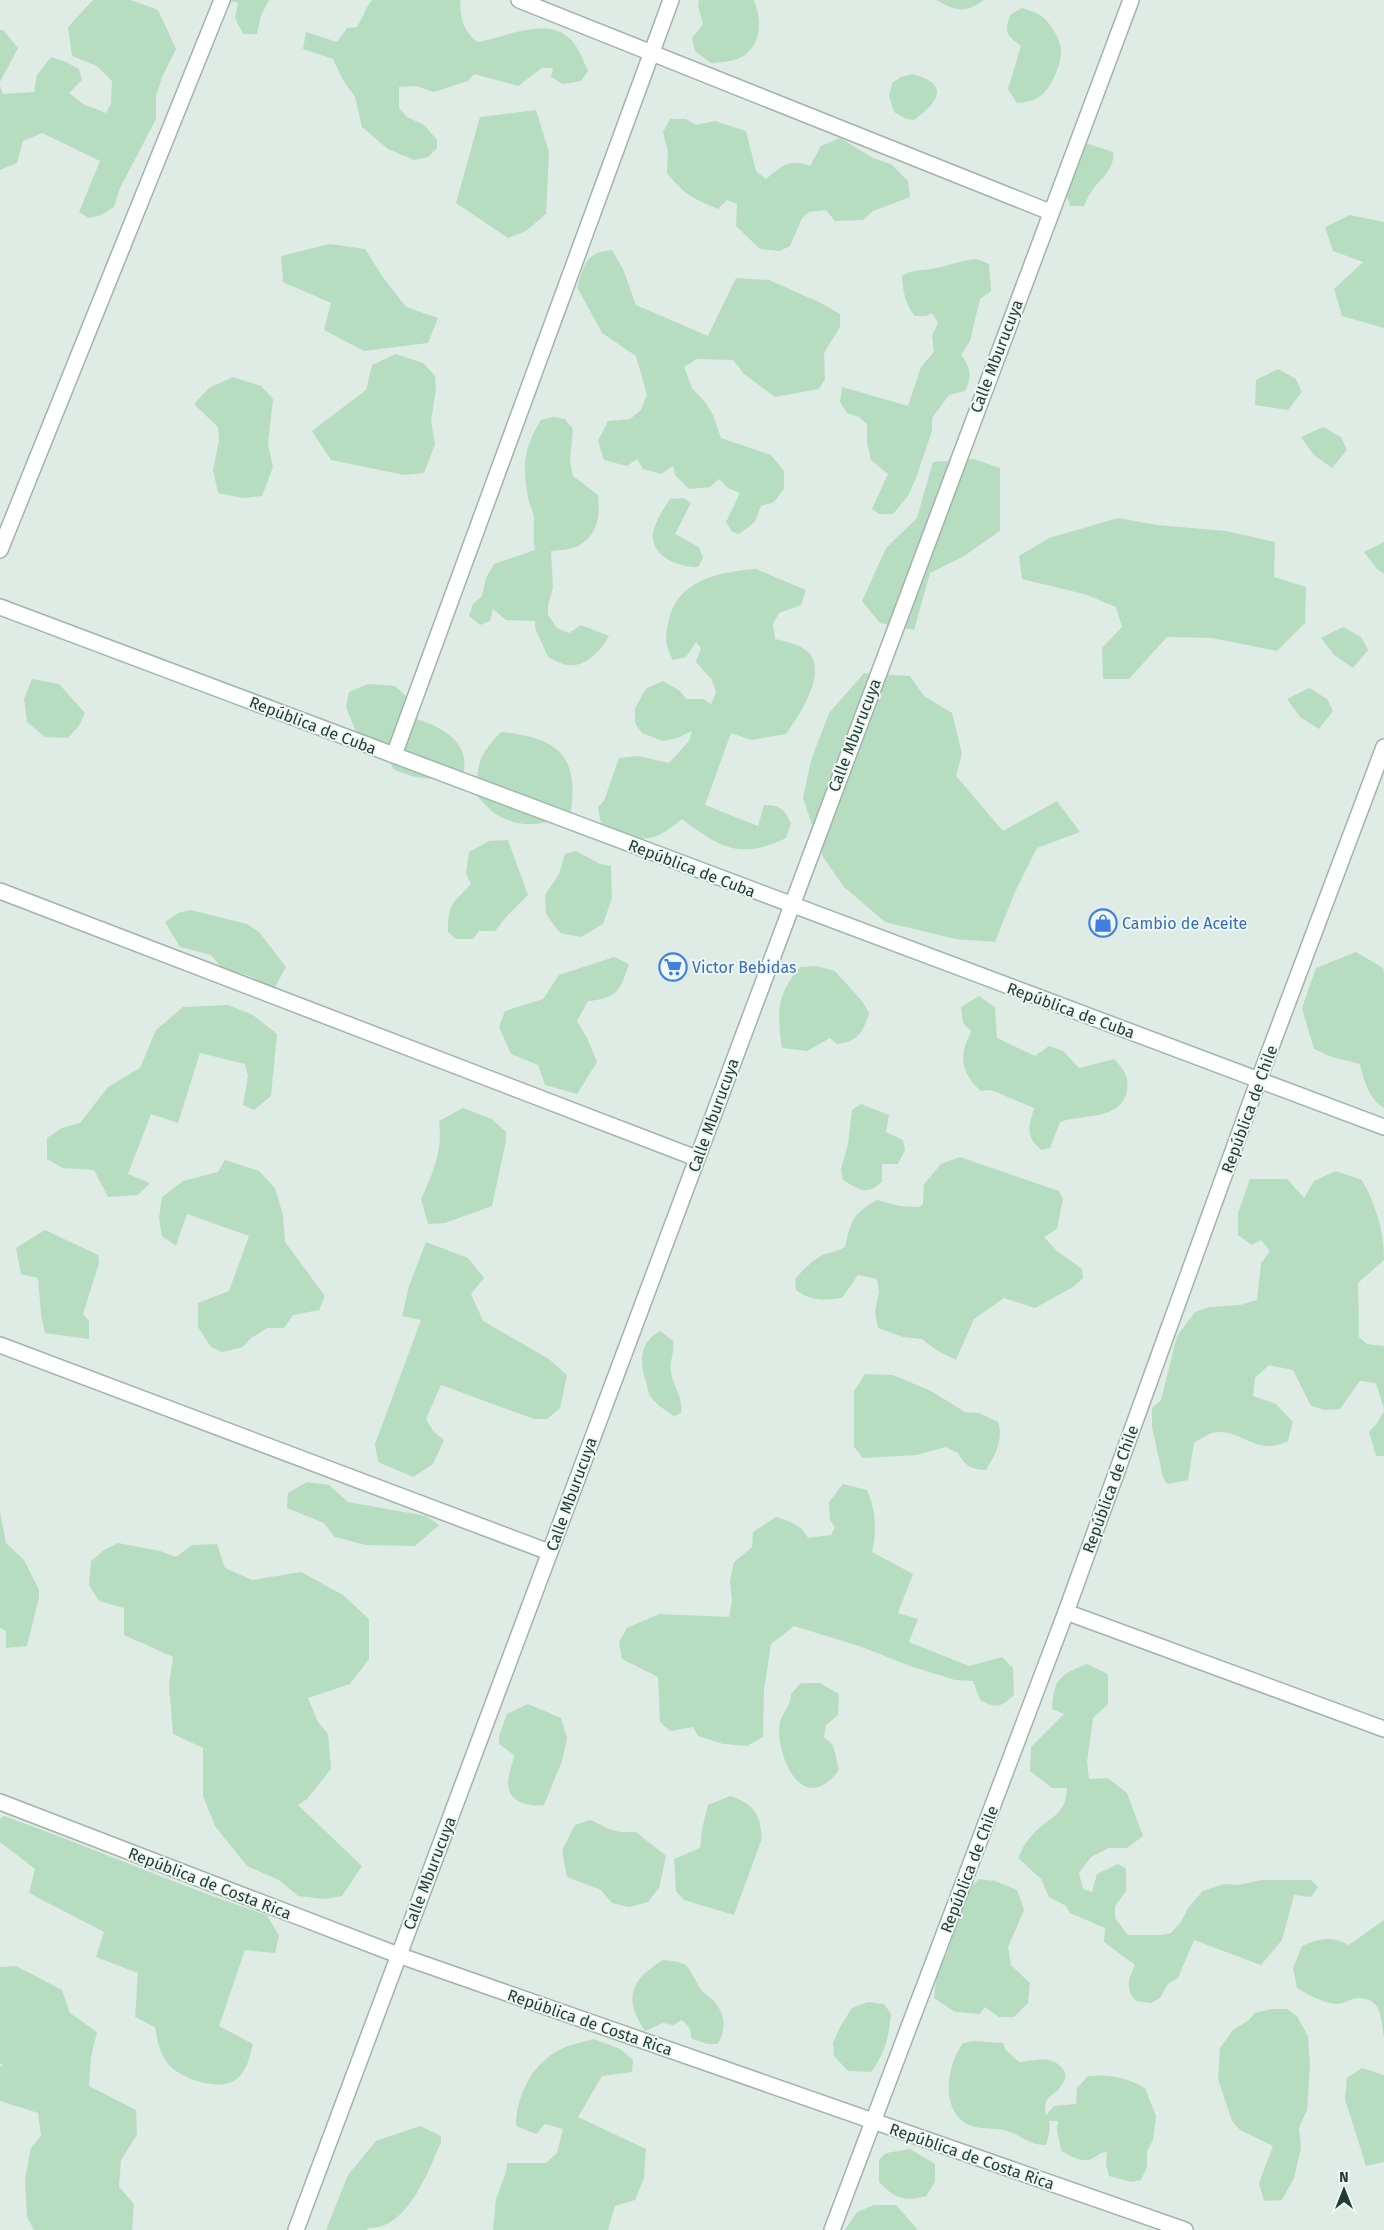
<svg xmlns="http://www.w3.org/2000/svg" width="1384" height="2230" font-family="'Fira Sans',sans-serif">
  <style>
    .green { fill: #b7ddc0 }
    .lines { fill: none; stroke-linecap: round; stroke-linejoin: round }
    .minor-casing { stroke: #a2b3ac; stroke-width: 18 }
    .secondary-casing { stroke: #9db7ad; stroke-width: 18 }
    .minor { stroke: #fff; stroke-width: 15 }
    .secondary { stroke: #fff; stroke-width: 15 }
    .labels { text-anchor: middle; stroke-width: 4; stroke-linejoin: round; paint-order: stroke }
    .street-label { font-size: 16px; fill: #1f3b33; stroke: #eff7f3 }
    .shop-label { font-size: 16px; fill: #366cbe; stroke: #eff7f3; text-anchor: start }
  </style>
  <rect width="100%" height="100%" fill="#dfebe5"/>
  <!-- green -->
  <g class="green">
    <path d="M93,0H131L158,10L176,49L162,77L156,96V119L120,188L114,207L101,215L89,218L79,212L100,161L42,133L23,141L17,163L0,170V87L3,94L34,92L37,75L51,57L66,62L79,69L82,80L69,93L83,104L106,113L111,103L112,81L97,66L72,56L68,27Z"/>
    <path d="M225,0H269L261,16L257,34H243L235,18L238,3Z"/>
    <path d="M372,0H460C461,19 462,29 477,42C503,38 545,17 568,37C578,45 583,60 588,71L581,81L563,84L551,77L553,68H542L518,86L474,74L468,81L434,92L416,86L399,87V108L407,117L424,125L437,140V148L428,157L414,160L388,149L362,127L355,97L343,80L333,59L303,49L306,32L337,42L347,28L357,27C363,18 365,8 372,0Z"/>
    <path d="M699,0H754C761,18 763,41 745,55C736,62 721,62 711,63L695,51L692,38L703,24L698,6Z"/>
    <path d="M936,0H984C964,14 957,11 936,0Z"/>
    <path d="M1022,8C1027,10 1036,12 1040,15C1050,22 1059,37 1061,48C1063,60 1052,86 1043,94C1035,101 1026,102 1017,103L1008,89L1021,46C1006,34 1004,33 1010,15Z"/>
    <path d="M0,30H3L18,48L0,82Z"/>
    <path d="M913,74C951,85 938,102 914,120L906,119L894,112L889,96L892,83L901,77Z"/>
    <path d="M536,110L549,152L546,214L526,231L508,238L456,203L480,117Z"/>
    <path d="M670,119H686L696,125L715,121L746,131L756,171L766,179C782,166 790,158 810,166L821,146L840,138L873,158L891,164L908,181L910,197L873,211L863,220L835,221L826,210L809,212L802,218L790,246L780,251L760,249L736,226L737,204L727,200L718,209C692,198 685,195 667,173L668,152L663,132Z"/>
    <path d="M1085,143L1113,152C1115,171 1100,178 1091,192C1088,196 1086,202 1084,206H1070L1066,193L1074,154Z"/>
    <path d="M1350,215L1384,222V328L1342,316L1334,289L1363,262L1333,251L1325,227Z"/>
    <path d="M330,244L365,249L382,276L406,307L438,318L428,343L364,351L324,330L331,303L283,282L281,256Z"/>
    <path d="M612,250L623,269L636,305L708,336L736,278L769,280L821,303L840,314V327L824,353L825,379L819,389L775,397L744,374L733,360L697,359L684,367L692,388L705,402L713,415L721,438L771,455L784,471V489L774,502L761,506L755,522L739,534L732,532L726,522L740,493L728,488L719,479L710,487L689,489L675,475L673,466L661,474L643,469L637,459L627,466L604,460L598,441L608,421L630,419L641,410L647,395L636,356L602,333L577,287C585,263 585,253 612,250Z"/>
    <path d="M977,259L989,264L991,291L980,299L970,341L961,355C971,368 972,377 965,391L949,395L932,418V431L916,478L908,496L893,514H879L872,509L888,474L871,460L867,443V424L859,417L847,413L840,402L842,387L908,406L921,367L934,352L932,336L938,323L932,313L926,316H915C905,304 903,292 902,276C914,268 924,271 937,268C951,265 962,260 977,259Z"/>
    <path d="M396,354L423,363L435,376L436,389L431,421L435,444L424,473L404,475L331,460L312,431L366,390L372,365Z"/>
    <path d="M1278,369L1296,379L1302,392L1288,410L1255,405L1256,380Z"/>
    <path d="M233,377L261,386L273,399L268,444L273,467L262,496L242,498L218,493L213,470L219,441L218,427L194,404L209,388Z"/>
    <path d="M554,417L565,419L573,429L570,461L573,476L598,495C600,516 599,534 578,546C571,550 559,550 551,551L553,588L548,605V615L557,628L569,633L581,625L609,636C601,650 586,668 567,665C561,664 554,660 548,657L535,628V621L506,620L493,609L490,621L480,625L469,616L473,604L482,596L486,578L494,564L535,550C533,539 534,530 534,519C534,512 529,504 528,497C522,464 524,448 541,420Z"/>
    <path d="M1323,427L1341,437L1347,450L1332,468L1314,455L1301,437Z"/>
    <path d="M974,459L1000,468V531L964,556L930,573L914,630L880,623L862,601L886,548L917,518L933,462Z"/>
    <path d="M684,498L691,503L675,534L699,547L703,558L698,567C680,568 650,556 653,534C655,522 663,509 670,499Z"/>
    <path d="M1118,518L1157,525L1226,531L1275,542L1274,577L1306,587L1305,623L1277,651L1212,638L1167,637L1129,679H1103L1102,648L1122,627L1116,607L1084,594L1022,579L1019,556L1049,538Z"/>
    <path d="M1384,542V574L1377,569L1364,552Z"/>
    <path d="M756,569L806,590L801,605L779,613L773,624L775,639C787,642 799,644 808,652C829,672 798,717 786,734L751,740L731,733L705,805L758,826L764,805C780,805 784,809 791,823L786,838C740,860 720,848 682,819C652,844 644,841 608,832L600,820L598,807L604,801L619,758L638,756L669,763L689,741L692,731L677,738L663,741L642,733L635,723V709L642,695L647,688L663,681L680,691L686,699H703L711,704L716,693L712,680L696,662L701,648L696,642L686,657L673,660C664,643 665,638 669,619C679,579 720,572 756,569Z"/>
    <path d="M1343,627L1361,637L1368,650L1353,668L1334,655L1321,638Z"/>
    <path d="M864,673L910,676L924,696L952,713L962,754L956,776L1003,831L1057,801L1080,832L1037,848L1015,892L995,942L955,939L885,922L844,887L823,857L803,798L811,760L829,713Z"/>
    <path d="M32,679L59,684L85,713L79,726L68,738L45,737L27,722L24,699Z"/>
    <path d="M368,684L395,686L407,697L414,718C439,726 469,740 464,771C439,783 418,780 393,769L385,743L356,732L346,707L349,692Z"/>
    <path d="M1309,688L1327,699L1333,711L1319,729L1300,717L1287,699Z"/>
    <path d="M501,732C556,738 579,753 571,812C548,826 521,829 497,815C490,811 483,802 477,796C477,763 478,756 501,732Z"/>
    <path d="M508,840L528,895L507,916L495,931H479L473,939H456L448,932C448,904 452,904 471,884L466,873L469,852L489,841Z"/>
    <path d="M576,851L600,864L611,866L612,898L603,924L581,937L560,933L546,914L545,895L559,874L565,854Z"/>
    <path d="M190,910L247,924L259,932L286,967L274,989L250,976L222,968L211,955L180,947L165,922L178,913Z"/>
    <path d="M1356,952L1383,968L1384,972V1108C1369,1099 1364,1081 1360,1064L1332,1057L1314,1049L1302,1008L1316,968Z"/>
    <path d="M614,957L629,964C620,991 618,998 588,1001L577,1021L587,1038L597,1062L577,1094L545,1085L538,1065L511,1054L499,1027L505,1011L543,999L559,975Z"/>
    <path d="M816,966L835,971L862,1001L869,1013C863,1032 858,1042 837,1044L830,1038L807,1051L782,1048C777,1012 776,996 800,967Z"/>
    <path d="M979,996L995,1007L997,1038L1035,1056L1049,1046L1063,1051L1079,1068L1114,1059C1124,1069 1129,1077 1127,1091C1121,1121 1081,1114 1060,1122L1050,1148L1042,1150C1024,1137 1029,1126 1034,1108L991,1090L981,1091C968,1080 959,1064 965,1046C966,1041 970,1036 971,1031L963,1023L961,1007Z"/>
    <path d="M228,1005L253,1015L277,1034L271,1096L254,1110L243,1105L248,1076L245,1064L200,1053L178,1123L151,1114L128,1174L150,1183L138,1195L108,1197L94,1170L63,1168L47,1159V1138L62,1128L80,1123L108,1087L140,1068L156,1030L183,1007Z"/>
    <path d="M861,1104L889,1115L886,1132L903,1140L905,1150L898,1164H882V1182C866,1196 860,1190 843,1180L841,1169L848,1144L852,1110Z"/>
    <path d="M463,1108L492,1119L506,1132V1141L492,1206L445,1223L428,1224L421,1199C433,1173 443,1151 439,1121Z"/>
    <path d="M960,1157L1059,1191L1063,1199L1057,1229L1044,1237L1057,1251L1082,1269L1083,1278L1073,1287L1035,1308L1004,1298L974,1319L956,1360L936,1350L922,1339L903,1337L878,1328L875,1312L879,1292L877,1279L858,1275L842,1298C825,1300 812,1302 796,1290L795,1279C803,1270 811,1261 823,1255C830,1252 838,1251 845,1247C851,1221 853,1213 877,1200L900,1206L919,1207L923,1204L924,1184L941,1164Z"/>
    <path d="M225,1160L259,1171L275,1188L283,1215L285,1242L325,1296L319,1310L293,1315L284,1328H267L250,1339L243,1347L222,1352L211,1347L198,1327V1303L229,1291L249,1236L187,1214L176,1246L162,1236L159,1218L162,1197L183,1181L218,1172Z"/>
    <path d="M1336,1171L1362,1180C1376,1205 1384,1231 1384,1260L1358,1283L1359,1337L1367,1344L1384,1346V1409L1376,1383L1360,1381L1340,1409L1325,1410L1311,1406L1293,1370L1269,1365L1255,1378L1253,1396L1276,1404L1293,1422L1288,1441C1255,1458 1240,1426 1212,1433C1206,1435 1199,1440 1194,1443L1188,1480L1167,1484L1163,1477L1152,1427V1408L1161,1400L1177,1336L1195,1312L1209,1307L1240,1305L1257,1300L1261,1263L1270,1251L1261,1240L1252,1245L1238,1235V1213L1250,1179H1287L1304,1198L1314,1181Z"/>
    <path d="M45,1230L98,1255L99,1263L83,1314L89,1321V1339L45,1333L41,1314L38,1278L21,1274L16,1248Z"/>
    <path d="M426,1242L468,1258L484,1278L471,1294L483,1321L549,1359L567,1375L560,1408L547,1419H534L441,1385L426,1419L433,1431L444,1440L433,1464L413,1477L378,1462L375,1444L421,1320L402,1316L409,1286Z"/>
    <path d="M660,1331L673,1341C675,1352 669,1361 671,1372C673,1386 684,1399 681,1413L674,1416C666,1411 656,1404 650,1396C648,1392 647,1386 646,1381C639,1361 640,1342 660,1331Z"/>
    <path d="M865,1374L893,1375L931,1391L965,1412L979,1413L998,1422C1004,1438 995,1456 986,1470C972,1470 965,1466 958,1453L945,1447L917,1455L863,1458L854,1447V1391Z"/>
    <path d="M1384,1411V1456H1376L1369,1432L1378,1422Z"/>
    <path d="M307,1482L329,1485L348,1502L426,1516L439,1525L415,1546L366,1545L335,1537L324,1523L287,1508L288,1493Z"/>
    <path d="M843,1484L867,1490C876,1511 877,1530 872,1552L913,1574L898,1613L918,1619L909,1642L969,1666L1002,1657L1013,1668L1014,1695C1001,1707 997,1709 980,1700L973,1681L955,1680L910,1666L862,1647L794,1626L771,1644L764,1691L763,1737L747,1746L723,1744L698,1736L693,1727L670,1731L660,1722L658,1677L622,1659L619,1642L627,1628L659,1614L729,1617L732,1601L730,1581L734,1562L752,1547L753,1532L776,1517C789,1521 802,1525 808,1538L831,1535L835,1527L830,1520L829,1502Z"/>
    <path d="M0,1512L6,1543L24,1560L39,1590V1598L27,1646L6,1648V1631L0,1628Z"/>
    <path d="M118,1543L160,1551L176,1557L192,1545L217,1544L225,1568L252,1580L301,1572L343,1595L369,1619V1659L350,1684L308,1698L318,1722L328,1734L331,1769L307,1799L298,1805L362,1866L342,1896L324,1899L298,1896L279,1880L247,1866L215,1826L203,1796V1748L173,1734L169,1685L173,1657L124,1635V1608L99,1601L89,1585L91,1561L104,1550Z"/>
    <path d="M1087,1664L1108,1674V1704L1093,1718L1087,1762L1089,1779L1108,1778L1127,1793L1143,1836L1127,1848H1109L1091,1857L1079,1873L1083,1889L1092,1892L1097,1874L1118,1864L1126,1869V1891L1115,1906V1918L1128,1935H1161L1171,1933L1181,1922L1188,1908L1203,1891L1224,1884L1238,1885L1261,1880H1311L1318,1887L1311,1897L1294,1895L1282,1940L1261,1965L1194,1940L1178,1978L1168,1984L1160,1998L1151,2003L1136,2001C1124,1987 1129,1979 1135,1965L1104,1942L1105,1928L1070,1913L1066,1906L1049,1897L1041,1879L1018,1858C1022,1849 1026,1841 1033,1834C1050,1816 1066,1816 1067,1788H1052L1030,1771L1031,1747L1064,1714L1052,1709C1054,1679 1059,1675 1087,1664Z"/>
    <path d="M801,1683H820L839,1694L838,1715L826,1725L824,1737L833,1745L839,1770C831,1780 821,1791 807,1787C787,1781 774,1737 781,1719C785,1709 791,1705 791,1694Z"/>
    <path d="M528,1704L561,1718L567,1738L562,1761L544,1805C529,1807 508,1803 508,1783C508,1774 513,1764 514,1755L499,1744V1736L507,1714Z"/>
    <path d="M730,1796C754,1804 760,1813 762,1838L734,1915L684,1900L676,1891L674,1859L700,1848L702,1829L708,1805Z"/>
    <path d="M4,1816C92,1847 178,1886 267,1915L279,1936L275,1953L245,1950L219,2026L253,2044C250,2055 248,2067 240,2076C224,2094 184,2080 170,2066C160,2056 157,2040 155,2027L135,2017L138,1973L96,1957L104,1932L29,1893L35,1869L0,1842V1819Z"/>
    <path d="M590,1820C598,1822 604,1828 612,1830C620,1833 628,1832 636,1832L666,1856L659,1888L648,1902L629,1907L612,1903L601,1890L567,1877L562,1850L575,1825Z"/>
    <path d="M979,1879L995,1881L1017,1890L1024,1910L1008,1947L1011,1965L1030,1983L1028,2003L1014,2017H999L985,2007L980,2014L955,2012L934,1998L937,1972L947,1954L965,1892Z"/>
    <path d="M1384,1920V2037C1380,2019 1384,1999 1358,1998C1351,1998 1343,2005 1336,2004C1322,2003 1308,1994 1297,1988L1293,1968L1302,1946C1321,1938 1330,1935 1349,1945Z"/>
    <path d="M663,1960C692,1962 687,1967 700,1988C703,1993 710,1997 714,2001C726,2015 726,2029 718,2044H708L692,2039L689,2027L682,2020L673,2025L663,2023L645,2031C623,1999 630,1980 663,1960Z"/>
    <path d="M16,1966L62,1990L70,2013L97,2032L91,2057L89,2086L136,2110L137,2135L121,2160L119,2187L134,2204L132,2230H34L27,2217L25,2179L31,2148L41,2136L38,2113L0,2101V2066H3L0,2063V1967Z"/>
    <path d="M868,2002L884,2004L891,2014C889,2036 885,2054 871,2072L848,2071L834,2056L833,2043L840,2027L852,2008Z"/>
    <path d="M1271,2009H1287L1297,2016L1308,2036L1310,2066L1307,2110L1299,2128L1301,2148L1294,2178L1282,2200L1264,2201L1259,2183L1273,2146L1240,2130L1232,2121L1218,2079L1220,2048L1233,2030L1249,2020L1255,2013Z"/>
    <path d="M594,2039L620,2049L633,2060L632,2072L602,2076L578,2117L646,2149L644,2178L635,2200L615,2206L608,2230H493L496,2199L506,2172L507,2163H546L557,2153L563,2129L545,2124L536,2134L516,2126C516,2093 535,2058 568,2046C576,2043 586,2041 594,2039Z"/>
    <path d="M973,2041L1003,2043L1006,2050L1019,2062C1035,2061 1051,2054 1063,2069C1066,2073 1066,2079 1063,2083C1055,2098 1042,2093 1046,2115L1054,2106L1076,2104L1077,2088L1088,2076C1110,2074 1126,2077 1145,2088L1156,2116L1153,2140L1147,2151V2167L1141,2180L1131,2182L1109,2176L1106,2165L1107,2152C1099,2153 1099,2155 1093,2158C1082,2164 1071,2156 1061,2151L1057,2129L1058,2121H1049L1050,2130L1046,2145C1031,2145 1023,2137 1010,2132C999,2127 984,2130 972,2126C939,2114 946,2066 963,2043Z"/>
    <path d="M1362,2068L1384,2075V2162L1366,2166L1345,2099L1347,2078Z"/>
    <path d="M420,2126L441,2136V2142C429,2169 408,2230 368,2228L367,2230H326L348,2175L376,2141Z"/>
    <path d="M910,2149L935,2164V2182L926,2196C904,2202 895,2199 879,2182V2160L886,2153Z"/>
    <path d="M874,2205H896L918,2230H845L857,2212Z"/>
  </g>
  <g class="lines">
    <!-- minor casing -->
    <g class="minor-casing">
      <g id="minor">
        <path d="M519,0L1050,212"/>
        <path d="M0,550L222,0"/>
        <path d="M394,755L671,0"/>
        <path d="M0,891L696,1158"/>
        <path d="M0,1345L549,1552"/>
        <path d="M1066,1612L1384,1729"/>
        <path d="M0,1802L398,1955L1185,2230"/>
        <path d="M296,2230L1131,0"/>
        <path d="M832,2230L1066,1612L1259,1079L1384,747"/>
      </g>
    </g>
    <!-- secondary casing -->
    <g class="secondary-casing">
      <path id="secondary" d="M0,607L1384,1127"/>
    </g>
    <!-- minor -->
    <use href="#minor" class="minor"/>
    <!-- secondary -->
    <use href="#secondary" class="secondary"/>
  </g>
  <!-- icons -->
  <defs>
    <g id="shop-ring" transform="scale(1.4375)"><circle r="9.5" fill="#eff7f3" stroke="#3f7fe0" stroke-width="1.5"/><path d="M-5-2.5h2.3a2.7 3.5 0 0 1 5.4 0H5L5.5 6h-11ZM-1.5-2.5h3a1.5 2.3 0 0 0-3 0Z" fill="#3f7fe0"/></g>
    <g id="supermarket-ring" transform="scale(1.4375)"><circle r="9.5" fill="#eff7f3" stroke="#3f7fe0" stroke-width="1.5"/><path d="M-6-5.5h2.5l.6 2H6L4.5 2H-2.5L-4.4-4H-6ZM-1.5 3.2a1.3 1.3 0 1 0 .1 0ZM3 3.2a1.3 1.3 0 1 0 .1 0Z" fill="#3f7fe0"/></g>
  </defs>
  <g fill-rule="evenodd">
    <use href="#shop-ring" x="1103" y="923"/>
    <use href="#supermarket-ring" x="673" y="967"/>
  </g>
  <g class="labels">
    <!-- street labels -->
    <g class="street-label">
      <text transform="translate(996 356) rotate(-69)" y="6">Calle Mburucuya</text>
      <text transform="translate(313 725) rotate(21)" y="6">República de Cuba</text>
      <text transform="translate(854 735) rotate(-69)" y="6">Calle Mburucuya</text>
      <text transform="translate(692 868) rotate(21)" y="6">República de Cuba</text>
      <text transform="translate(1071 1010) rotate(20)" y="6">República de Cuba</text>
      <text transform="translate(1249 1109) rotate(-70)" y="6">República de Chile</text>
      <text transform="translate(713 1115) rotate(-70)" y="6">Calle Mburucuya</text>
      <text transform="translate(1110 1489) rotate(-70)" y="6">República de Chile</text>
      <text transform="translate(571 1494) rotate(-70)" y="6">Calle Mburucuya</text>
      <text transform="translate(969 1869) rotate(-69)" y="6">República de Chile</text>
      <text transform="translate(429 1873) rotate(-69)" y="6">Calle Mburucuya</text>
      <text transform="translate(210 1883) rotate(21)" y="6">República de Costa Rica</text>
      <text transform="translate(590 2022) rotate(19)" y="6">República de Costa Rica</text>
      <text transform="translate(972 2156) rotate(19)" y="6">República de Costa Rica</text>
    </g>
    <!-- shop labels -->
    <g class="shop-label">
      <text x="1122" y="929">Cambio de Aceite</text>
      <text x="692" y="973">Victor Bebidas</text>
    </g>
  </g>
  <!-- north arrow -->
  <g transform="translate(1344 2190)" stroke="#eff7f3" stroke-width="4" paint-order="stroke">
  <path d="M0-4L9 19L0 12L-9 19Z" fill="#1f3b33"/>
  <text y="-8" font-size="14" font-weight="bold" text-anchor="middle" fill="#1f3b33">N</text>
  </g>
</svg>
